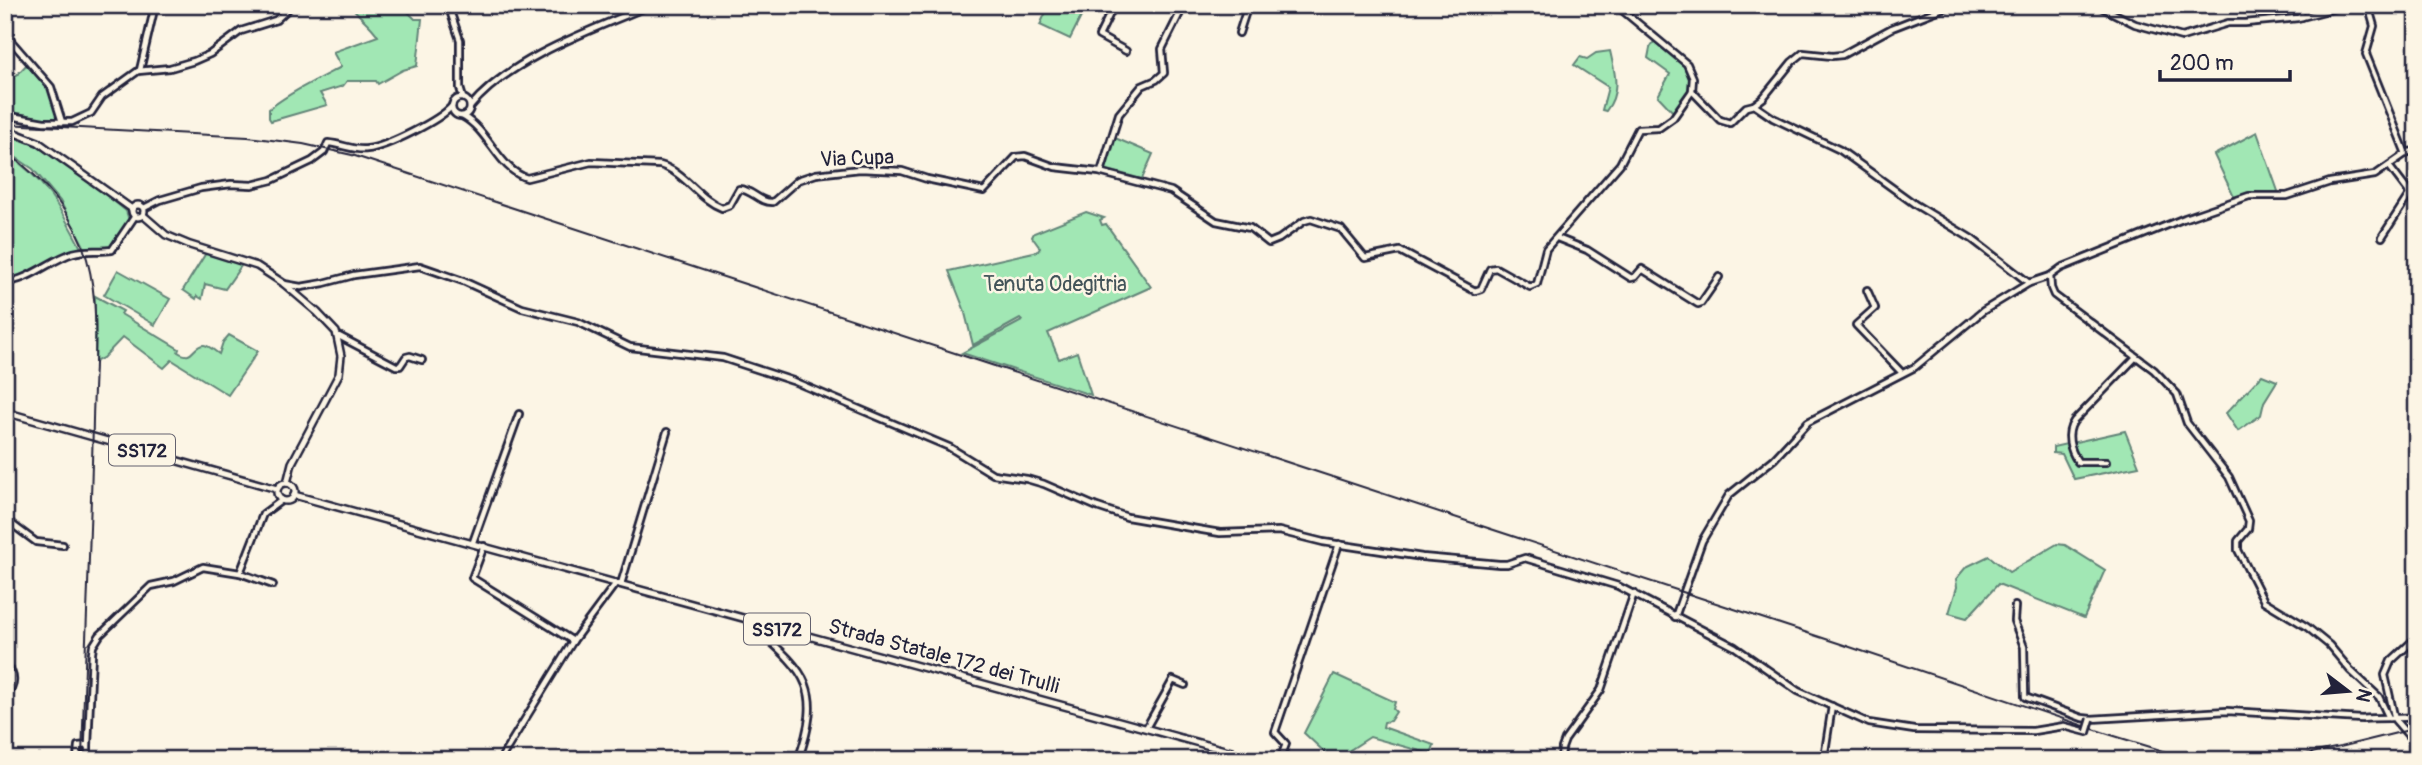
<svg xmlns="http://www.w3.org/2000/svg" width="2422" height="765" font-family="Pangolin,sans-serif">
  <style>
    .green { fill: #a1e7b4; stroke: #628478; stroke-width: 2 }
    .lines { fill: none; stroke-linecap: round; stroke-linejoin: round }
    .minor-casing { stroke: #22223b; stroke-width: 10 }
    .major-casing { stroke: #22223b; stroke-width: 10 }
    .minor { stroke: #fcf5e5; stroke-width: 4.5 }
    .major { stroke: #fcf5e5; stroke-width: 5 }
    .rail { stroke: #22223b; stroke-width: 2 }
    .minor-bridge-casing { stroke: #22223b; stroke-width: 10; stroke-linecap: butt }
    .minor-bridge { stroke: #fcf5e5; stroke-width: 4.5 }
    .labels { text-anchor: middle; stroke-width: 5; stroke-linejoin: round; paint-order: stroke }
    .shield { fill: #fcf5e5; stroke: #63616e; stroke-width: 2 }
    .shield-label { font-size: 19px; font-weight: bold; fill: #22223b }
    .street-label { font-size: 21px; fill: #22223b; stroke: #fcf5e5 }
    .park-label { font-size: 21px; fill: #425359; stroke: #fcf5e5 }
  </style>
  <rect width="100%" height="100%" fill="#fcf5e5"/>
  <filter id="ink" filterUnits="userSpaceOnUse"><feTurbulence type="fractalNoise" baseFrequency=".0143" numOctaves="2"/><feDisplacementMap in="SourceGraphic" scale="14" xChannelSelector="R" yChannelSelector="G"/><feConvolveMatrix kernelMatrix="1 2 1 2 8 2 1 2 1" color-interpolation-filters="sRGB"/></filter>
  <g filter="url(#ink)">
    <!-- green -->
    <g class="green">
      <path d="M351,5H401L415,19H422L417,66L403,70L378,84L376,81H347L343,86L320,93L327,105L271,121L269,118V109C291,92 316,80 341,67L333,52L378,36C370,23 357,16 351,5Z"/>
      <path d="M1049,5H1087L1070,39L1040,25Z"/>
      <path d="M1655,40L1690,71L1688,93L1673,112L1658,96L1670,74L1648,58L1650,48Z"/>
      <path d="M1610,51C1615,73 1621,92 1606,111L1602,110L1608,87L1574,65L1580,57L1587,59L1596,53Z"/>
      <path d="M29,62L51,89L60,120L34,119L5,112V78L11,81Z"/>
      <path d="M5,130L7,133L36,145L99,189L126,211L129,220L112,247L85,248L60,201L33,169L5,150Z"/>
      <path d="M2257,132L2279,194L2253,195L2235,199L2214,155Z"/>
      <path d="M1115,138L1153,154L1142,179L1104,169Z"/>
      <path d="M5,153C45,178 61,209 82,250L68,251L15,278L5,277Z"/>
      <path d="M1086,212L1104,218L1100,220L1102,225L1106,224L1151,287L1048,333L1059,359L1077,352L1091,395L962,353L1022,321L1020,319L973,345L964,309L949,271L1038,251L1040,248L1032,237L1034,233Z"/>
      <path d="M206,253L243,263L225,289L205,284L202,299L197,296L196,299L183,290Z"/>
      <path d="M118,270L170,299L155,325L104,295Z"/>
      <path d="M95,296L123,311L121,314L179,349L178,352C194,362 192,345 204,345C208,345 215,351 219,354L223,342L229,335L258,351L228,395L172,360L164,368L123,337L103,358L95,362Z"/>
      <path d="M2262,375L2277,381L2264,402L2261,415L2238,431L2226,413Z"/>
      <path d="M2125,431L2139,466L2074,479L2062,454L2053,453V447Z"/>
      <path d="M2057,544L2065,545L2105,570L2084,618L1998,584L1967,618L1949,613L1957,587L1956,579L1966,567L1989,556L2009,572Z"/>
      <path d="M1334,674L1395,702L1393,709L1396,712L1390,721L1384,722L1383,727L1434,745L1431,754L1370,737L1350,750L1346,760H1333L1304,733Z"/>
    </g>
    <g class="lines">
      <!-- minor casing -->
      <g class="minor-casing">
        <g id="minor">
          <path d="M448,5L460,40V88L463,98"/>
          <path d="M1114,5L1099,36L1126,51"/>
          <path d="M2097,5L2135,24L2182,37L2228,23H2245L2298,18L2347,5"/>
          <path d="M2299,5L2302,17"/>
          <path d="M2363,5L2370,12L2374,26L2366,54L2406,154"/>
          <path d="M1239,33L1248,5"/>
          <path d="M5,34L51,87L62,122"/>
          <path d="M140,70L153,14L147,5"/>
          <path d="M1692,91L1720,120L1730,123L1746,107L1754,105L1763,98L1792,62L1803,53L1832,56L1842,55L1892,28L1951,5"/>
          <circle cx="461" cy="107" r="9"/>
          <path d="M1754,105L1773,118L1840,150L1916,205L1972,239L2029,283"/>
          <path d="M470,107C510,58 594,29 651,5"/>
          <path d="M5,115L44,122H72L91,113L102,97L138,71L170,68L194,61L210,54L241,31L276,20L292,5"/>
          <path d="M462,116C489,130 499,170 527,178L591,162L660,165C685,172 698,199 722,208L730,205L739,189C752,189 759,203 773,202L798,180L816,174L860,169L902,171L927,179L984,191L1016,157L1025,156L1055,167L1099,172L1171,191L1216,221L1250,228L1269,243L1279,239L1304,221L1311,219L1341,229L1365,258L1400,251L1475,291L1481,289L1490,269L1496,268L1530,287L1537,284L1546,249L1620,164L1638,129L1659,128L1673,118L1692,91L1693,78L1687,64L1616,5"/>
          <path d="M1101,172L1119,114L1142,86L1156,80L1164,73L1162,49L1182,9"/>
          <path d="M144,208L160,200L201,188L231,184L252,185L272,180L312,161L324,152L328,143C342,144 354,151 367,149C387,147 440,120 452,106"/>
          <path d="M2382,237L2409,195L2408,191L2389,166"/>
          <path d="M1557,238L1587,250L1631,278L1635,277L1642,269L1698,304L1701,303L1719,277"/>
          <path d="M2050,276L2051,288L2054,295L2154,370L2177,394L2187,423L2229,477L2249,521L2248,529L2238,541V550L2264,601L2307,627L2329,645L2350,670L2379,697L2389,718"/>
          <path d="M5,282C29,281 50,260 73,253C87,249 99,252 112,250L135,216"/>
          <path d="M284,284L301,287L324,283L354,275L420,266L463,281L522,308L578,322L630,347L723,358L793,381L949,447L993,474L1027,479L1044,484L1097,507L1127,517L1220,533L1279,531L1323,542L1422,557L1499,564H1507L1525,558L1618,586L1735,647L1798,691L1869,723L1914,730L2033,731L2064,726L2087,732"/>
          <path d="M1867,290L1875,308L1856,325L1902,373"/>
          <path d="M337,335L396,366H400L406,357L410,356L422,360"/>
          <path d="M2106,462H2078C2070,450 2065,434 2074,421L2136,357"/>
          <path d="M5,519L36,542L63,545"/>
          <path d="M473,542L519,414"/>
          <path d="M484,546L472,578L573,641"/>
          <path d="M240,573L273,585"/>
          <path d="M621,584L667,432"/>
          <path d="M2015,606L2014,621L2024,647L2025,697L2082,718L2091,719L2227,711L2362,719C2380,717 2398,719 2417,717"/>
          <path d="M1675,617L1702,541L1729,495L1774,459L1808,422L1915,367L1983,311L2029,283L2050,276L2061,268L2185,218L2249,196H2287L2330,182L2375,175L2408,152L2417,151"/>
          <path d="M748,621C802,670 826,683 798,760"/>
          <path d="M2417,637L2391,661L2385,675L2395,720L2408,735L2417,738"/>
          <path d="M5,662C15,674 17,685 5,696"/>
          <path d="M1146,728L1173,680L1185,685"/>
          <path d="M88,745L92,653L93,646L100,635L151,586L174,581L203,567L240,573L263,514L282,500"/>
          <path d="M503,755L573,641L616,583"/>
          <path d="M5,758L19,760"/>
          <path d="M1824,758L1832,706"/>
          <path d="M77,760L78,746L88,745V760"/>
          <path d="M1280,760L1286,744L1275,732L1339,544"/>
          <path d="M1561,760L1562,748L1565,740L1601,690L1634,593"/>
        </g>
      </g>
      <!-- major casing -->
      <g class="major-casing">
        <g id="major">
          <path d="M5,125L15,133L38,142L132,209"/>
          <circle cx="138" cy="211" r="6"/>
          <path d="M143,215L166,235L190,245L257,266L283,283L317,312L336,332L341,356L339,374L292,463L287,483"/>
          <path d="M5,412L277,489"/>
          <circle cx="286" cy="492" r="9"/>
          <path d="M294,495L1261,760"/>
        </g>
      </g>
      <!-- minor -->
      <use href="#minor" class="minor"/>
      <!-- major -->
      <use href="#major" class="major"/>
      <!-- rail -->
      <g class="rail">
        <path d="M5,124L248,137L303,144L352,155L1838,643L2108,734L2170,753L2208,760"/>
        <path d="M5,151C43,178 74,214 87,259C101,310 94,367 93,419C91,532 85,646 82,760"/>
        <path d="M2278,760L2340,747L2417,728"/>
      </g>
      <!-- minor-bridge casing -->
      <g class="minor-bridge-casing">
        <path id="minor-bridge" d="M2087,732L2091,719"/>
      </g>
      <!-- minor-bridge -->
      <use href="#minor-bridge" class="minor-bridge"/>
    </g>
  </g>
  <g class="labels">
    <!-- shield labels -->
    <g class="shield">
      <rect x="109" y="434.5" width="66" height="31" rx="5"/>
      <rect x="744" y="613.5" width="66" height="31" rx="5"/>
    </g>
    <g class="shield-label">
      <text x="142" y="457">SS172</text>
      <text x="777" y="636">SS172</text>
    </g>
    <!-- street labels -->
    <g class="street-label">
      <text transform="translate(857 158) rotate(-2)" y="7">Via Cupa</text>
      <text transform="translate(944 656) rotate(15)" y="7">Strada Statale 172 dei Trulli</text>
    </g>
    <!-- park labels -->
    <g class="park-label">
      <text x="1055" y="291">Tenuta Odegitria</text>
    </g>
  </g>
  <!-- margin -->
  <rect width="2422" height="765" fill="none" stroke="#fcf5e5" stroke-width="28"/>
  <rect x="14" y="14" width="2394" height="737" fill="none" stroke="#22223b" stroke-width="2.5" filter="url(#ink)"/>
  <!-- north arrow -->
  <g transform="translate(2348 691) rotate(106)" stroke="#fcf5e5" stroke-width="5" paint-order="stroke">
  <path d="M0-5L12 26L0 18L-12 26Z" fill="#22223b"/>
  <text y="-10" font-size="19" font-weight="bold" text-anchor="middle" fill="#22223b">N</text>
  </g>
  <!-- scale -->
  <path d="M2160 70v10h130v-10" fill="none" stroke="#22223b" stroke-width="3.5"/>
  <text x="2170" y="70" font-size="21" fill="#22223b" stroke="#fcf5e5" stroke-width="5" paint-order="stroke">200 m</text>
</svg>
